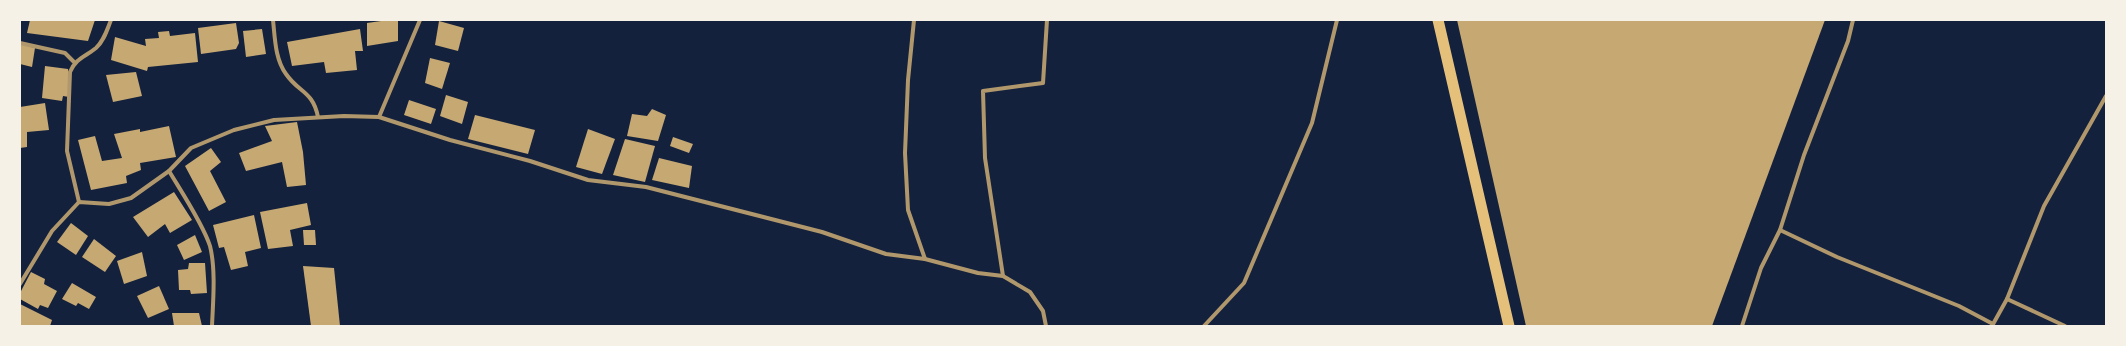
<svg xmlns="http://www.w3.org/2000/svg" width="2126" height="346" font-family="'Public Sans',sans-serif">
  <style>
    .building { fill: #c6a872 }
    .lines { fill: none; stroke-linecap: round; stroke-linejoin: round }
    .minor { stroke: #b1986c; stroke-width: 4 }
    .trunk { stroke: #e5c07b; stroke-width: 11 }
  </style>
  <rect width="100%" height="100%" fill="#14213d"/>
  <!-- building -->
  <g class="building">
    <path d="M30,20H95L88,41L27,33Z"/>
    <path d="M388,20H398V41L367,46V23Z"/>
    <path d="M1457,20H1825L1712,326H1526Z"/>
    <path d="M439,21L464,28L458,51L435,45Z"/>
    <path d="M236,23L239,43L236,49L201,54L198,28Z"/>
    <path d="M262,29L266,54L246,57L243,31Z"/>
    <path d="M360,29L363,51H355L357,70L326,73L324,62L292,66L287,42Z"/>
    <path d="M169,31L170,36L195,33L198,62L148,67L147,71L111,60L115,37L146,46L145,39L159,38L158,32Z"/>
    <path d="M20,44L35,48L32,67L20,64Z"/>
    <path d="M430,58L450,63L442,89L425,83Z"/>
    <path d="M45,66L68,69L69,97L63,96L62,101L42,98Z"/>
    <path d="M136,72L142,96L113,102L106,75Z"/>
    <path d="M446,95L468,102L462,124L440,116Z"/>
    <path d="M409,100L436,109L431,124L404,115Z"/>
    <path d="M45,103L49,130L27,132V147L20,148V107Z"/>
    <path d="M652,109L666,115L658,141L627,136L632,114L647,116Z"/>
    <path d="M475,115L535,130L528,154L468,139Z"/>
    <path d="M297,122L303,152L306,185L287,187L282,162L246,171L239,153L272,141L265,126Z"/>
    <path d="M169,126L176,157L140,163L141,170L126,176L127,183L91,190L78,140L95,136L102,161L122,158L114,134L140,129V132Z"/>
    <path d="M588,129L615,139L602,174L576,167Z"/>
    <path d="M673,137L693,144L689,153L670,146Z"/>
    <path d="M625,139L655,146L645,182L613,175Z"/>
    <path d="M211,148L221,162L210,171L226,202L209,211L185,166Z"/>
    <path d="M659,158L692,166L689,188L652,180Z"/>
    <path d="M174,192L192,220L170,233L165,224L148,237L133,217Z"/>
    <path d="M307,203L311,225L290,230L293,246L268,249L260,212Z"/>
    <path d="M254,215L261,248L245,252L248,266L231,270L224,247L219,248L213,225Z"/>
    <path d="M71,223L88,236L76,255L57,242Z"/>
    <path d="M303,230H315L316,245H304Z"/>
    <path d="M195,235L202,252L184,260L177,245Z"/>
    <path d="M94,239L116,256L105,272L82,257Z"/>
    <path d="M142,252L147,276L124,284L117,261Z"/>
    <path d="M189,263H205L207,293L191,294L190,290H179L178,270L188,269Z"/>
    <path d="M303,266L334,268L340,326H311Z"/>
    <path d="M31,272L45,279L44,284L57,291L48,308L40,305L38,309L20,299V293Z"/>
    <path d="M72,283L96,297L89,309L78,303L76,306L62,299Z"/>
    <path d="M159,286L169,309L148,318L137,296Z"/>
    <path d="M20,304L52,320L50,326H20Z"/>
    <path d="M172,313H199L202,326H174Z"/>
  </g>
  <g class="lines">
    <!-- minor -->
    <g class="minor">
      <path d="M273,20C275,38 275,59 286,74C299,93 313,91 318,117"/>
      <path d="M914,20L908,80L905,153L908,210L925,259"/>
      <path d="M20,43L65,53L74,62"/>
      <path d="M379,117L420,20"/>
      <path d="M169,171C181,191 203,224 210,246C216,270 213,302 212,326"/>
      <path d="M79,202L67,151L70,72C76,58 85,57 96,48C104,41 107,30 111,20"/>
      <path d="M1780,230L1837,257L1959,306L1993,324"/>
      <path d="M1003,276L985,158L983,91L1043,83L1047,20"/>
      <path d="M20,284L52,231L79,202L109,204L131,198L169,171L191,148L234,130L274,120L344,116L379,117L450,140L530,161L588,180L646,187L822,232L886,254L925,259L978,273L1003,276L1030,292L1043,311L1046,326"/>
      <path d="M2007,299L2065,326"/>
      <path d="M1204,326L1244,283L1312,123L1337,20"/>
      <path d="M1742,326L1761,268L1780,230L1804,155L1848,41L1853,20"/>
      <path d="M1992,326L2007,299L2044,206L2106,96"/>
    </g>
    <!-- trunk -->
    <path class="trunk" d="M1438,20L1509,326"/>
  </g>
  <!-- border -->
  <rect width="2126" height="346" fill="none" stroke="#f6f1e7" stroke-width="42"/>
</svg>
